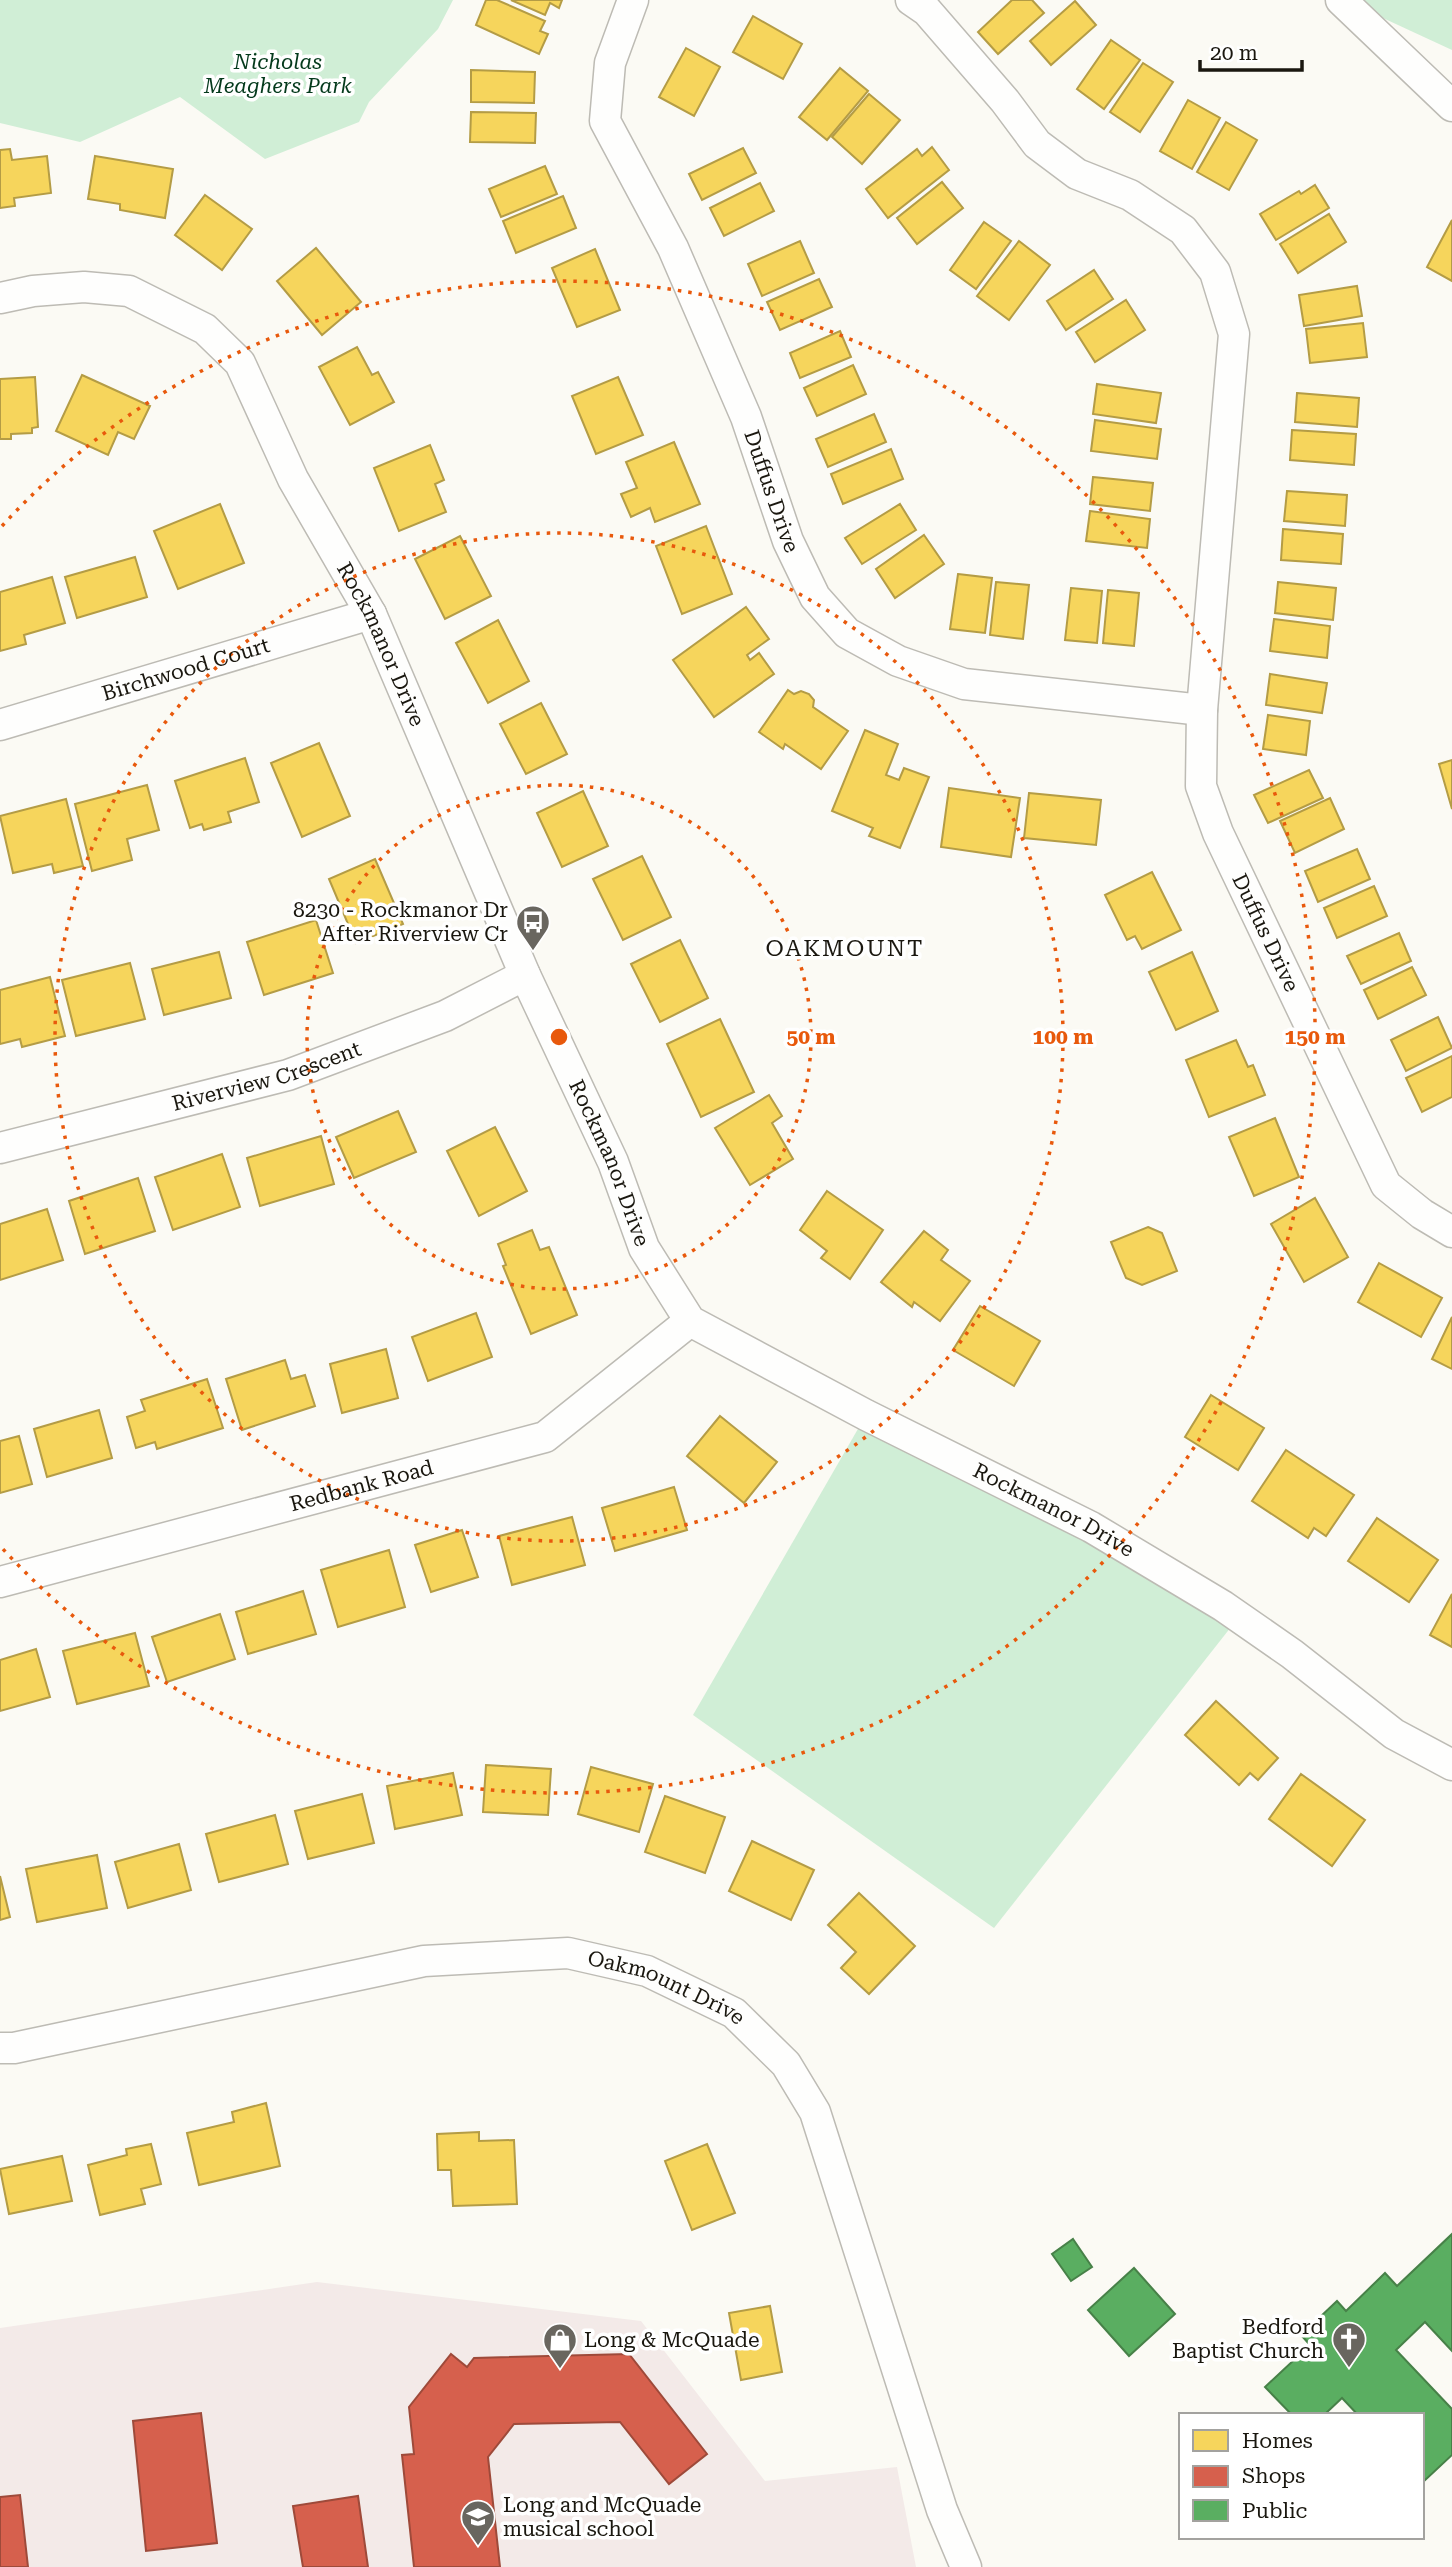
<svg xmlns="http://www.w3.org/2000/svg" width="1452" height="2567" font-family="'Roboto Serif',serif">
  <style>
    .commercial { fill: #f3eae8 }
    .green { fill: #d0eed6 }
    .homes { fill: #f6d55c; stroke: #b49c45; stroke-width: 2 }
    .shops { fill: #d6604d; stroke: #9e4a3a; stroke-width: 2 }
    .public { fill: #5aae61; stroke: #478148; stroke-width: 2 }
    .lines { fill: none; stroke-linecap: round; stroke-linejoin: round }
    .street-casing { stroke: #bdbbb4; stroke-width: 33 }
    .street { stroke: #fefefd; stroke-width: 30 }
    .ring { fill: none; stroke: #e8590c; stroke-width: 3.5; stroke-dasharray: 3.5 7 }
    .labels { text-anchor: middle; stroke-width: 7; stroke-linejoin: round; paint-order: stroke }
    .park-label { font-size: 21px; font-style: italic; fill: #043a1c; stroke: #fff }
    .street-label { font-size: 21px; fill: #1a170f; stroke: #fff }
    .poi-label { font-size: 21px; fill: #1a170f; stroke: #fff; text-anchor: end }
    .neighbourhood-label { font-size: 23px; letter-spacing: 2px; fill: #1a170f; stroke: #fff }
    .centre { fill: #e8590c; stroke: #fff; stroke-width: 3.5 }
    .ring-label { font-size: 21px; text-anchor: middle; font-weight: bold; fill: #e8590c; stroke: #fff; stroke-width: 7; stroke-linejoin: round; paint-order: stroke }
  </style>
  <rect width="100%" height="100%" fill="#fbfaf4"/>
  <!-- commercial -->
  <path class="commercial" d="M317,2282L641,2321L765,2481L897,2467L916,2567H0V2328Z"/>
  <!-- green -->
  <g class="green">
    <path d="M0,0H453L438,29L369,102L359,122L265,159L180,97L80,142L0,123Z"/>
    <path d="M1344,0H1452V50Z"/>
    <path d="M866,1415L1097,1543L1231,1627L994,1928L693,1715Z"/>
  </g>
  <!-- homes -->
  <g class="homes">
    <path d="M486,0H497L545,21L540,31L548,34L539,54L476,25Z"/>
    <path d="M511,0H562L559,8L550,3L545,15Z"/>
    <path d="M1012,0H1032L1044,13L998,54L978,32Z"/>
    <path d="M1075,1L1096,25L1051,65L1030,41Z"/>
    <path d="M753,16L802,44L783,79L733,52Z"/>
    <path d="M1111,40L1140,60L1104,109L1077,89Z"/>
    <path d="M686,48L720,67L694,116L659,97Z"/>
    <path d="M1143,63L1173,82L1140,132L1110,112Z"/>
    <path d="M840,68L868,91L827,140L799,117Z"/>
    <path d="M471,70L535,72L534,103L471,102Z"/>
    <path d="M869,94L900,120L862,164L832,137Z"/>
    <path d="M1188,100L1220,118L1192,169L1160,151Z"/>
    <path d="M471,112L536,113L535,143L470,142Z"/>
    <path d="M1226,122L1257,140L1229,190L1197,172Z"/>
    <path d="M932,147L949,170L888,218L866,189L917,149L922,156Z"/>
    <path d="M743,148L756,173L702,200L689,174Z"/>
    <path d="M10,149L12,160L47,156L51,193L14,198L15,206L0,208V150Z"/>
    <path d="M95,156L173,169L165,218L120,210V204L88,199Z"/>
    <path d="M545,166L557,194L501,217L489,189Z"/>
    <path d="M942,182L963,208L917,244L897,218Z"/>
    <path d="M760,183L774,211L724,236L710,208Z"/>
    <path d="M1315,185L1329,208L1276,240L1260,214L1299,191L1301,194Z"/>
    <path d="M205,195L252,229L222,270L175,235Z"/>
    <path d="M563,196L576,228L516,253L503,221Z"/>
    <path d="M1329,214L1346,242L1298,273L1280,244Z"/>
    <path d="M1452,220V281L1427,267Z"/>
    <path d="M984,222L1011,241L976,289L950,270Z"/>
    <path d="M800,241L814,273L762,296L748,264Z"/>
    <path d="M1019,241L1050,265L1009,320L977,296Z"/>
    <path d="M316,248L361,302L322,335L277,281Z"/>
    <path d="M595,249L620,310L577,327L552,268Z"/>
    <path d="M1094,270L1113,299L1066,330L1047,301Z"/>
    <path d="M819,279L832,307L780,330L767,302Z"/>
    <path d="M1357,286L1362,316L1304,326L1299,295Z"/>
    <path d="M1126,300L1145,330L1095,362L1076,332Z"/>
    <path d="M1363,323L1367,357L1310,363L1306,329Z"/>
    <path d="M840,331L851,357L800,378L790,353Z"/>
    <path d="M357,347L372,375L378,372L394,402L350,425L319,367Z"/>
    <path d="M853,365L866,394L817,416L804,388Z"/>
    <path d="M82,375L150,406L134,439L118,432L108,455L56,431Z"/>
    <path d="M35,377L38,427L32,428V433L11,434V439H0V379Z"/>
    <path d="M618,377L643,435L596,454L572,396Z"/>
    <path d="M1097,384L1161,393L1156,423L1093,414Z"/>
    <path d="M1297,393L1359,398L1357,427L1295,422Z"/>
    <path d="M874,414L886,442L828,467L816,439Z"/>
    <path d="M1095,420L1161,429L1157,459L1091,451Z"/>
    <path d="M1292,430L1356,434L1354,465L1290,460Z"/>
    <path d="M674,442L700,504L655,522L650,508L631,517L621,494L637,488L626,462Z"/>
    <path d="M430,445L444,480L435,484L446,512L399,531L374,468Z"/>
    <path d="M891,449L903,479L843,504L831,474Z"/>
    <path d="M1093,477L1153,483L1150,511L1090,504Z"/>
    <path d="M1287,491L1347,495L1345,526L1284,521Z"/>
    <path d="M220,504L244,563L178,589L154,531Z"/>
    <path d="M900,504L916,530L862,564L845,538Z"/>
    <path d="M1090,511L1150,519L1147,548L1086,541Z"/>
    <path d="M706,526L732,594L682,614L656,546Z"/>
    <path d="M1283,529L1343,534L1341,564L1281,560Z"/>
    <path d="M924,535L944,564L895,598L876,569Z"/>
    <path d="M460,536L491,596L445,619L415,559Z"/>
    <path d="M135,557L147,597L77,618L65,577Z"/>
    <path d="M958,574L992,578L985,633L950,629Z"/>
    <path d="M52,577L65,623L24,635L26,644L0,651V592Z"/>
    <path d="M996,582L1029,585L1023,639L990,635Z"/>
    <path d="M1278,582L1336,588L1333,620L1275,613Z"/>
    <path d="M1071,588L1102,591L1097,643L1065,640Z"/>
    <path d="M1108,590L1139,593L1134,646L1103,643Z"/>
    <path d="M746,607L769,639L747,655L750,660L759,653L774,674L714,717L673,660Z"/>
    <path d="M1274,619L1330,626L1327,658L1270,651Z"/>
    <path d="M498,620L529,681L488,703L456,643Z"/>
    <path d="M1270,674L1327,683L1322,713L1266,705Z"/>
    <path d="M788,690L794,694L801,691L809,694L814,700L813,707L848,731L821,769L785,744L783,749L759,732Z"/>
    <path d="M541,703L567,754L526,774L500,724Z"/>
    <path d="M1268,715L1310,721L1306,755L1263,749Z"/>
    <path d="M865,730L898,744L886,775L899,780L904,768L929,777L900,848L869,836L873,828L832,811Z"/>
    <path d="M319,743L350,816L302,837L271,763Z"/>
    <path d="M245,758L259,802L228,812L231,822L204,830L202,824L190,828L175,781Z"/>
    <path d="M1452,760V809L1439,764Z"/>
    <path d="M1309,770L1323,798L1268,823L1254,795Z"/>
    <path d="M147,785L159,830L127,839L132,860L92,871L75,804Z"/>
    <path d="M949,788L1020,798L1011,857L941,847Z"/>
    <path d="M583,791L608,846L562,867L537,813Z"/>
    <path d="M1029,793L1101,800L1096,845L1024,838Z"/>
    <path d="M1330,798L1344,829L1295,853L1280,821Z"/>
    <path d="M66,799L83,866L54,873L52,864L13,873L0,816Z"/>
    <path d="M1357,849L1370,879L1318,902L1305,871Z"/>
    <path d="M642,856L671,917L623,940L593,879Z"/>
    <path d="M375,859L403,924L356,943L329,879Z"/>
    <path d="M1152,872L1181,930L1142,949L1135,936L1127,940L1105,895Z"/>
    <path d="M1374,886L1387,916L1337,938L1324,908Z"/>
    <path d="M316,920L333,973L264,995L247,942Z"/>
    <path d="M1399,933L1411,961L1361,984L1347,956Z"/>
    <path d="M680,940L708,998L660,1022L631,964Z"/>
    <path d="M219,952L231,998L164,1015L152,969Z"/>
    <path d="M1192,952L1218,1011L1176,1030L1149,972Z"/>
    <path d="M130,963L145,1019L76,1036L62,980Z"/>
    <path d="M1412,967L1426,995L1378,1019L1364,990Z"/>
    <path d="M50,977L65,1036L22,1047L20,1039L0,1044V990Z"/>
    <path d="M1438,1017L1452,1048L1406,1071L1391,1040Z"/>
    <path d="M720,1019L754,1092L701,1117L667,1044Z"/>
    <path d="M1236,1040L1248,1067L1253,1065L1265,1095L1209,1117L1186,1060Z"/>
    <path d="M1452,1056V1097L1422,1112L1406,1078Z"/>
    <path d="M769,1095L782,1116L772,1123L793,1159L750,1185L715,1128Z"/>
    <path d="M398,1111L416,1152L354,1178L336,1137Z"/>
    <path d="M1275,1118L1299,1177L1254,1196L1229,1137Z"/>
    <path d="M495,1127L527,1191L479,1216L447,1151Z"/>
    <path d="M321,1136L334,1184L260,1206L247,1158Z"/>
    <path d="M222,1154L240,1207L173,1230L155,1177Z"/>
    <path d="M138,1178L155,1231L85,1254L69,1201Z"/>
    <path d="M827,1191L883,1230L850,1279L821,1258L827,1251L800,1230Z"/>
    <path d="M1315,1198L1348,1257L1304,1282L1271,1224Z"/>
    <path d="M47,1209L63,1260L0,1280V1224Z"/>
    <path d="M1148,1227L1162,1233L1177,1271L1142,1285L1126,1278L1111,1242Z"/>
    <path d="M532,1230L540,1250L549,1247L577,1315L531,1334L503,1266L506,1265L498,1244Z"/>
    <path d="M924,1231L948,1250L941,1260L970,1281L940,1321L914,1302L912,1307L881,1282Z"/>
    <path d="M1379,1263L1442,1298L1421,1337L1358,1302Z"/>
    <path d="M980,1306L1040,1341L1014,1386L953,1350Z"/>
    <path d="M476,1313L492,1357L428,1381L412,1337Z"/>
    <path d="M1452,1317V1369L1432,1359Z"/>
    <path d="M386,1349L398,1398L342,1413L330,1364Z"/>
    <path d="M285,1360L291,1379L305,1375L315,1406L242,1430L226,1379Z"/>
    <path d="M207,1379L223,1428L157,1449L155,1442L136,1448L127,1417L145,1411L141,1400Z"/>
    <path d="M1211,1395L1264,1428L1238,1470L1185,1437Z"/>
    <path d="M99,1410L112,1458L47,1477L34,1429Z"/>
    <path d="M720,1416L777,1462L744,1503L687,1456Z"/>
    <path d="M19,1436L32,1484L0,1493V1441Z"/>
    <path d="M1286,1450L1354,1495L1326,1536L1314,1528L1308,1538L1252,1501Z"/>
    <path d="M674,1487L687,1530L615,1551L602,1508Z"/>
    <path d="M572,1517L585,1565L512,1585L499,1536Z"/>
    <path d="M1377,1518L1438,1560L1409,1602L1348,1561Z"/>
    <path d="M462,1530L478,1577L431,1592L415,1545Z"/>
    <path d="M389,1550L405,1607L338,1627L321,1570Z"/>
    <path d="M303,1591L316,1634L248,1654L236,1612Z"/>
    <path d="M1452,1594V1647L1430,1635Z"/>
    <path d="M220,1614L235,1659L167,1682L152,1637Z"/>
    <path d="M135,1633L149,1686L77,1704L63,1651Z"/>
    <path d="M36,1649L50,1697L0,1711V1660Z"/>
    <path d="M1216,1701L1278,1758L1258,1780L1250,1773L1239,1785L1185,1735Z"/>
    <path d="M486,1765L551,1769L548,1815L483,1812Z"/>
    <path d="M591,1767L653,1784L639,1832L578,1814Z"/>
    <path d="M453,1773L462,1815L395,1829L387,1786Z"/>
    <path d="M1301,1774L1365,1820L1332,1866L1269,1819Z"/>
    <path d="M362,1794L374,1843L308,1859L295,1811Z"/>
    <path d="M665,1796L725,1817L705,1873L645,1852Z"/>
    <path d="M275,1815L288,1864L219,1882L206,1834Z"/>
    <path d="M752,1841L814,1870L791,1920L729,1891Z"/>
    <path d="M179,1844L191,1890L128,1908L115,1862Z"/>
    <path d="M97,1855L107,1908L37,1922L26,1869Z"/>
    <path d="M0,1876L10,1917L0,1920Z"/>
    <path d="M859,1893L915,1946L869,1994L841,1968L856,1952L828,1925Z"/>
    <path d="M266,2103L280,2166L199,2185L187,2133L234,2122L232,2112Z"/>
    <path d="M479,2132V2141L514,2140L517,2204L453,2206L451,2170H438L437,2134Z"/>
    <path d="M151,2144L161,2184L141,2189L145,2204L100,2215L88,2165L127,2155L126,2149Z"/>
    <path d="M707,2144L735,2213L692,2230L665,2161Z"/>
    <path d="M62,2156L72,2201L9,2214L0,2169Z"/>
    <path d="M770,2306L782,2372L741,2380L729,2313Z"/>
  </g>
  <!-- shops -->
  <g class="shops">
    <path d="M451,2354L467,2367L474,2358L629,2354L707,2454L669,2484L620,2422L514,2424L488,2457L500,2567H414L402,2455L414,2454L409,2407Z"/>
    <path d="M201,2413L217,2543L146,2551L133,2421Z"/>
    <path d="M20,2495L28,2567H0V2497Z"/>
    <path d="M358,2496L368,2567H303L293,2506Z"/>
  </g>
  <!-- public -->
  <g class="public">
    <path d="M1452,2234V2351L1425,2322L1396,2350L1452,2409V2455L1422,2483V2415H1358L1342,2398L1324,2415H1292L1265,2387L1310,2345L1301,2335L1337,2301L1346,2311L1385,2273L1397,2286Z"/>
    <path d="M1073,2239L1092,2267L1071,2281L1052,2254Z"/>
    <path d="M1134,2268L1175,2314L1129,2356L1088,2310Z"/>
  </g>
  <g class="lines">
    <!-- street casing -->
    <g class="street-casing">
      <g id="street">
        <path id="s1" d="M633,0L610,63L605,121L673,248L746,417L788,541L815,597L847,633L898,661L964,684L1202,710"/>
        <path id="s2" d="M911,0L927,11L1005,101L1037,144L1077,174L1130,195L1183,230L1215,272L1234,334L1202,710L1201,786L1218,833L1386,1185L1422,1214L1452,1232"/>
        <path d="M1341,0L1452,106"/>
        <path id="s3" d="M0,298L33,291L84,287L129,291L205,329L240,363L293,479L371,614L525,975L613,1162L644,1248L690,1321L866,1415L1091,1527L1223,1606L1292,1654L1394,1734L1452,1765"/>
        <path id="s4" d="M0,725L371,614"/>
        <path id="s5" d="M0,1148L288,1075L445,1016L525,975"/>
        <path id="s6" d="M0,1582L545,1437L690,1321"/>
        <path id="s7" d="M0,2048H14L424,1961L568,1953L647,1971L734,2013L786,2064L815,2112L942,2510L966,2567"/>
      </g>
    </g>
    <!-- street -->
    <use href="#street" class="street"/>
  </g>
  <!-- distance rings -->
  <g class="ring">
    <circle cx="559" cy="1037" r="252"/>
    <circle cx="559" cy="1037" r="504"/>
    <path d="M2 526A756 756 0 1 1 2 1548"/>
  </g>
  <!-- icons -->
  <defs>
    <g id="bus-pin" transform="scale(1.75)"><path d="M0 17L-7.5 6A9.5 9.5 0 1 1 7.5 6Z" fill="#69665f" stroke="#fff"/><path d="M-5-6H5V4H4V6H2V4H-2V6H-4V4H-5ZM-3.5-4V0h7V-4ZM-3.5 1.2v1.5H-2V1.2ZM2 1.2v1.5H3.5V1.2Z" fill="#fff"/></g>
    <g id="church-pin" transform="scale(1.75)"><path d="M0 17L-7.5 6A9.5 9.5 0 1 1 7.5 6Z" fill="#69665f" stroke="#fff"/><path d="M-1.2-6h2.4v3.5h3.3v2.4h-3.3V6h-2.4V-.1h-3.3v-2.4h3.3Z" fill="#fff"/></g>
    <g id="shop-pin" transform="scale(1.75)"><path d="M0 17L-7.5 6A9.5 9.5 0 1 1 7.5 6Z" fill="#69665f" stroke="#fff"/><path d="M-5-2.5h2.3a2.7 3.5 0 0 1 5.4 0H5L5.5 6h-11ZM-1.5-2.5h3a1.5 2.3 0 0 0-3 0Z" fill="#fff"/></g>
    <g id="school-pin" transform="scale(1.75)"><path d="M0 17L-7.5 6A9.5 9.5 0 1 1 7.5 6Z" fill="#69665f" stroke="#fff"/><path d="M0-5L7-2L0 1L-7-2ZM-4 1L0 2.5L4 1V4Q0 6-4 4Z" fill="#fff"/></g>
  </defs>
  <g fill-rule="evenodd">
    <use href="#bus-pin" x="533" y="922"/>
    <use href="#church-pin" x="1349" y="2339"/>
    <use href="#shop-pin" x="560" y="2340"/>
    <use href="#school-pin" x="478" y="2517"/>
  </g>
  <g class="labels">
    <!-- park labels -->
    <g class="park-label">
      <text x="278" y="69">Nicholas<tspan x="278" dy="24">Meaghers Park</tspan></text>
    </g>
    <!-- street labels -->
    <g class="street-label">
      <text dy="7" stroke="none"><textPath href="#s1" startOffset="532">Duffus Drive</textPath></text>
      <text dy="7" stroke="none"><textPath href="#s3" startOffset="579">Rockmanor Drive</textPath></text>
      <text dy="7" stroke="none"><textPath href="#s4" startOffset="194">Birchwood Court</textPath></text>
      <text dy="7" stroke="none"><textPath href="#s2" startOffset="1094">Duffus Drive</textPath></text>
      <text dy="7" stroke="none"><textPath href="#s5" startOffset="276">Riverview Crescent</textPath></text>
      <text dy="7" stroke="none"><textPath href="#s3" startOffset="1146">Rockmanor Drive</textPath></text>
      <text dy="7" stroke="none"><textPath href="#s6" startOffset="374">Redbank Road</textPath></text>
      <text dy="7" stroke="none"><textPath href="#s3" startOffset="1734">Rockmanor Drive</textPath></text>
      <text dy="7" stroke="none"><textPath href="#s7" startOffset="682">Oakmount Drive</textPath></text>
    </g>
    <!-- poi labels -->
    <g class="poi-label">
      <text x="508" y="917">8230 - Rockmanor Dr<tspan x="508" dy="24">After Riverview Cr</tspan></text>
      <text x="1324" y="2334">Bedford<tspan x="1324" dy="24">Baptist Church</tspan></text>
      <text x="584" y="2347" text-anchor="start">Long &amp; McQuade</text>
      <text x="503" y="2512" text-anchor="start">Long and McQuade<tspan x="503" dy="24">musical school</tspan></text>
    </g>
    <!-- neighbourhood labels -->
    <g class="neighbourhood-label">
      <text x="845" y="956">OAKMOUNT</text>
    </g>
  </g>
  <circle cx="559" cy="1037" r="10" class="centre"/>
  <g class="ring-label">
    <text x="811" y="1044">50 m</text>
    <text x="1063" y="1044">100 m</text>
    <text x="1315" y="1044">150 m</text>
  </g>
  <!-- legend -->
  <rect x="1179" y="2413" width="245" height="126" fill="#ffffff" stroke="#a3a29f" stroke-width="2"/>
  <rect x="1193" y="2430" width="35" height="21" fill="#f6d55c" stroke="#a3a29f" stroke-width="2"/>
  <text x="1242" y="2448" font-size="21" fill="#1a170f">Homes</text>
  <rect x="1193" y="2466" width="35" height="21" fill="#d6604d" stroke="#a3a29f" stroke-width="2"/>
  <text x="1242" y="2483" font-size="21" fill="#1a170f">Shops</text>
  <rect x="1193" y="2500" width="35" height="21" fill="#5aae61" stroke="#a3a29f" stroke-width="2"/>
  <text x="1242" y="2518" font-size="21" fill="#1a170f">Public</text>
  <!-- scale -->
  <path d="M1200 60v10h102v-10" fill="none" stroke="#1a170f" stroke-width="3.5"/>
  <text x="1210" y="60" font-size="21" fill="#1a170f" stroke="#ffffff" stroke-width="5" paint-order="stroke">20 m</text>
</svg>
